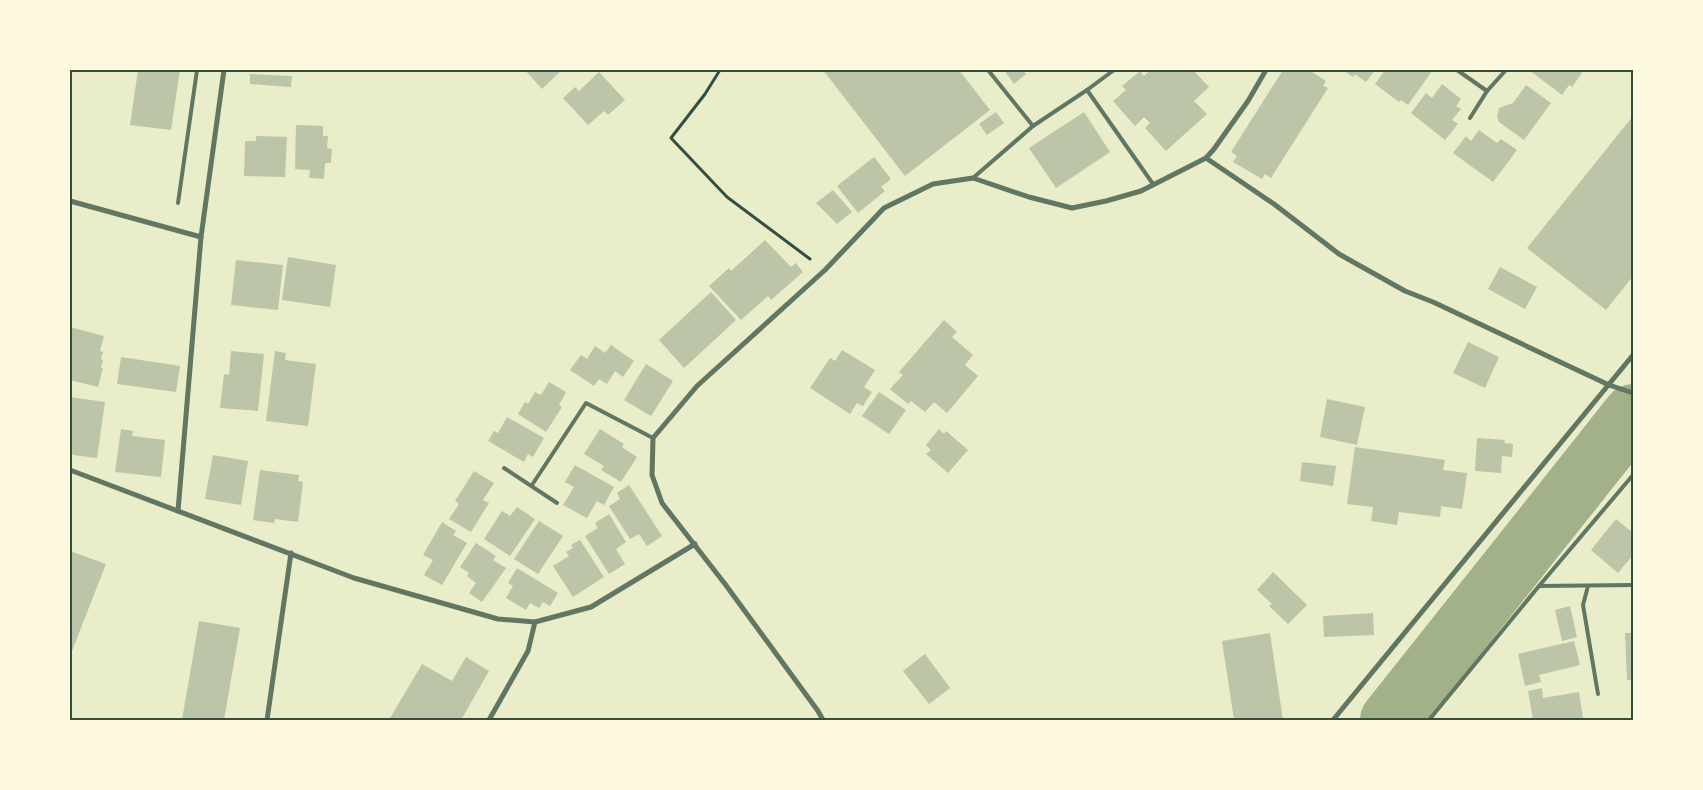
<svg xmlns="http://www.w3.org/2000/svg" width="1703" height="790" font-family="'Titillium Web',sans-serif">
  <style>
    .lines { fill: none; stroke-linecap: round; stroke-linejoin: round }
    .river { stroke: #a3b18a; stroke-width: 60 }
    .building { fill: #bcc5a7 }
    .path { stroke: #344e41; stroke-width: 3 }
    .service { stroke: #617663; stroke-width: 4 }
    .minor { stroke: #617663; stroke-width: 5 }
    .neatline { fill: none; stroke: #344e41; stroke-width: 2 }
  </style>
  <rect width="100%" height="100%" fill="#e9edc9"/>
  <g class="lines">
    <!-- river -->
    <path class="river" d="M1390,720L1633,414"/>
  </g>
  <!-- building -->
  <g class="building">
    <path d="M138,70H180L171,130L130,125Z"/>
    <path d="M525,70H562L542,89Z"/>
    <path d="M823,70H959L990,110L905,176Z"/>
    <path d="M1004,70H1023L1026,74L1014,84Z"/>
    <path d="M1150,70H1193L1209,87L1194,101L1207,114L1166,151L1145,128L1150,123L1144,117L1135,126L1113,101L1126,90L1122,86L1140,71L1144,76Z"/>
    <path d="M1283,70H1309L1326,81L1323,86L1328,88L1271,178L1265,174L1262,179L1233,162L1237,156L1231,152Z"/>
    <path d="M1343,70H1375L1366,82L1355,74L1353,77Z"/>
    <path d="M1385,70H1430L1432,71L1408,105L1401,100L1399,102L1375,84Z"/>
    <path d="M1529,70H1578L1582,73L1572,87L1569,85L1562,95Z"/>
    <path d="M599,72L625,100L608,115L604,111L588,125L563,98L575,87L579,91Z"/>
    <path d="M250,74L292,76L291,87L250,84Z"/>
    <path d="M1442,84L1461,99L1456,106L1461,109L1452,120L1458,124L1445,140L1411,113L1426,93L1432,98Z"/>
    <path d="M1526,85L1551,103L1524,140L1499,122L1497,116L1499,108L1513,103Z"/>
    <path d="M996,112L1004,123L987,135L979,124Z"/>
    <path d="M1084,112L1110,152L1056,188L1029,148Z"/>
    <path d="M1633,116V276L1606,310L1527,248Z"/>
    <path d="M296,125L323,126V136H328L327,148L332,149L331,163H325L324,179L309,178L310,170L295,169Z"/>
    <path d="M1479,130L1497,143L1501,139L1517,150L1493,182L1453,153L1466,136L1471,141Z"/>
    <path d="M256,136L287,137L285,177L244,176L245,141H256Z"/>
    <path d="M874,157L891,179L881,187L885,191L858,213L837,186Z"/>
    <path d="M833,190L852,212L837,224L816,203Z"/>
    <path d="M765,240L791,267L796,263L803,272L771,300L768,296L741,320L709,286L729,268L731,271Z"/>
    <path d="M288,257L336,265L330,307L282,300Z"/>
    <path d="M236,260L283,265L278,310L231,305Z"/>
    <path d="M1500,267L1537,287L1525,309L1488,289Z"/>
    <path d="M711,292L736,320L684,368L659,340Z"/>
    <path d="M944,320L957,332L952,337L973,355L965,365L978,376L947,413L934,402L925,412L911,401L908,404L890,389L903,375L899,372Z"/>
    <path d="M70,327L104,336L100,351L103,352L101,359L103,360L101,368H103L98,387L70,380Z"/>
    <path d="M1468,342L1499,357L1485,388L1453,373Z"/>
    <path d="M611,345L634,361L623,377L615,371L607,384L599,379L594,386L570,370L581,355L587,359L595,346L605,353Z"/>
    <path d="M842,350L875,370L864,387L872,392L863,406L857,403L850,414L810,388L830,358L835,361Z"/>
    <path d="M231,351L264,354L258,411L220,408L224,374L229,375Z"/>
    <path d="M275,351L286,353L285,360L316,364L308,426L266,421Z"/>
    <path d="M121,357L180,366L176,392L117,384Z"/>
    <path d="M646,364L673,381L651,416L624,400Z"/>
    <path d="M549,382L566,392L559,405L562,407L546,432L518,414L525,402L528,404L535,392L541,395Z"/>
    <path d="M879,392L906,410L889,434L862,416Z"/>
    <path d="M70,397L105,402L97,458L73,455L70,449Z"/>
    <path d="M1327,399L1365,407L1357,445L1320,437Z"/>
    <path d="M507,417L544,438L533,457L528,454L524,462L488,441L494,431L498,433Z"/>
    <path d="M121,429L133,431L132,436L165,440L161,477L115,472Z"/>
    <path d="M600,429L624,444L622,447L637,457L621,482L601,470L604,466L584,454Z"/>
    <path d="M939,429L944,434L946,431L968,450L948,473L926,454L931,450L926,445Z"/>
    <path d="M1477,438L1505,440L1504,443L1513,444L1512,457L1502,456L1501,473L1475,471Z"/>
    <path d="M1355,447L1445,460L1443,470L1467,473L1462,509L1441,506L1440,517L1399,512L1397,525L1371,521L1373,507L1347,504Z"/>
    <path d="M213,455L248,461L241,505L205,499Z"/>
    <path d="M1302,462L1336,466L1333,486L1300,481Z"/>
    <path d="M575,465L614,487L604,505L597,501L587,518L563,505L574,487L565,482Z"/>
    <path d="M260,470L299,475L298,481L303,482L298,522L275,519L274,523L253,520Z"/>
    <path d="M474,471L494,483L483,500L489,503L471,532L449,519L459,504L455,501Z"/>
    <path d="M629,485L662,536L647,546L639,534L630,539L609,506L620,499L617,493Z"/>
    <path d="M517,507L535,519L510,556L484,539L502,511L510,516Z"/>
    <path d="M609,514L626,542L616,549L625,564L609,574L585,536L598,528L595,523Z"/>
    <path d="M1616,519L1633,533V555L1618,573L1591,550Z"/>
    <path d="M539,521L563,536L538,574L514,559Z"/>
    <path d="M442,522L456,531L453,535L467,543L442,585L424,575L433,560L423,555Z"/>
    <path d="M580,540L604,577L573,597L553,566L569,556L566,552L573,548L571,545Z"/>
    <path d="M476,543L496,556L493,560L506,568L482,602L469,593L476,583L467,576L469,573L460,567Z"/>
    <path d="M70,551L106,564L70,656Z"/>
    <path d="M517,568L558,593L550,606L543,602L539,608L530,603L526,610L506,598L513,586L508,583Z"/>
    <path d="M1273,572L1307,605L1288,624L1269,606L1272,604L1257,590Z"/>
    <path d="M1570,606L1577,637L1562,641L1555,610Z"/>
    <path d="M1373,613L1374,635L1324,637L1323,616Z"/>
    <path d="M199,621L240,628L224,720H182Z"/>
    <path d="M1270,633L1283,720H1234L1222,641Z"/>
    <path d="M1625,633H1633V680H1627Z"/>
    <path d="M1574,641L1580,665L1539,675L1541,682L1525,686L1518,654Z"/>
    <path d="M925,654L950,688L929,704L903,671Z"/>
    <path d="M466,657L489,671L461,720H389L422,664L452,681Z"/>
    <path d="M1542,688L1543,698L1579,692L1583,718L1571,720H1533L1528,691Z"/>
  </g>
  <g class="lines">
    <!-- path -->
    <path class="path" d="M720,70L705,94L671,138L727,197L810,259"/>
    <!-- service -->
    <g class="service">
      <path d="M988,70L1033,126"/>
      <path d="M1457,70L1487,91"/>
      <path d="M1087,90L1153,184"/>
      <path d="M1470,118L1487,91L1506,70"/>
      <path d="M973,178L1033,126L1087,90L1114,70"/>
      <path d="M178,203L197,70"/>
      <path d="M504,468L557,503"/>
      <path d="M532,485L586,403L653,438"/>
      <path d="M1539,586L1633,585"/>
      <path d="M1588,586L1583,605L1598,694"/>
      <path d="M1429,720L1539,586L1633,475"/>
    </g>
    <!-- minor -->
    <g class="minor">
      <path d="M1206,158L1274,204L1339,254L1405,291L1433,302L1609,385L1633,393"/>
      <path d="M70,201L201,237"/>
      <path d="M70,470L354,578L498,619L535,622L591,607L695,544"/>
      <path d="M178,511L201,237L224,70"/>
      <path d="M267,720L291,553"/>
      <path d="M489,720L528,651L535,622"/>
      <path d="M823,720L818,711L725,584L662,503L652,475L653,438L697,386L825,270L884,208L933,184L973,178L1029,197L1072,208L1106,201L1141,191L1206,158L1214,149L1248,101L1266,70"/>
      <path d="M1333,720L1633,355"/>
    </g>
  </g>
  <!-- border -->
  <rect width="1703" height="790" fill="none" stroke="#fefae0" stroke-width="142"/>
  <rect x="71" y="71" width="1561" height="648" class="neatline"/>
</svg>
